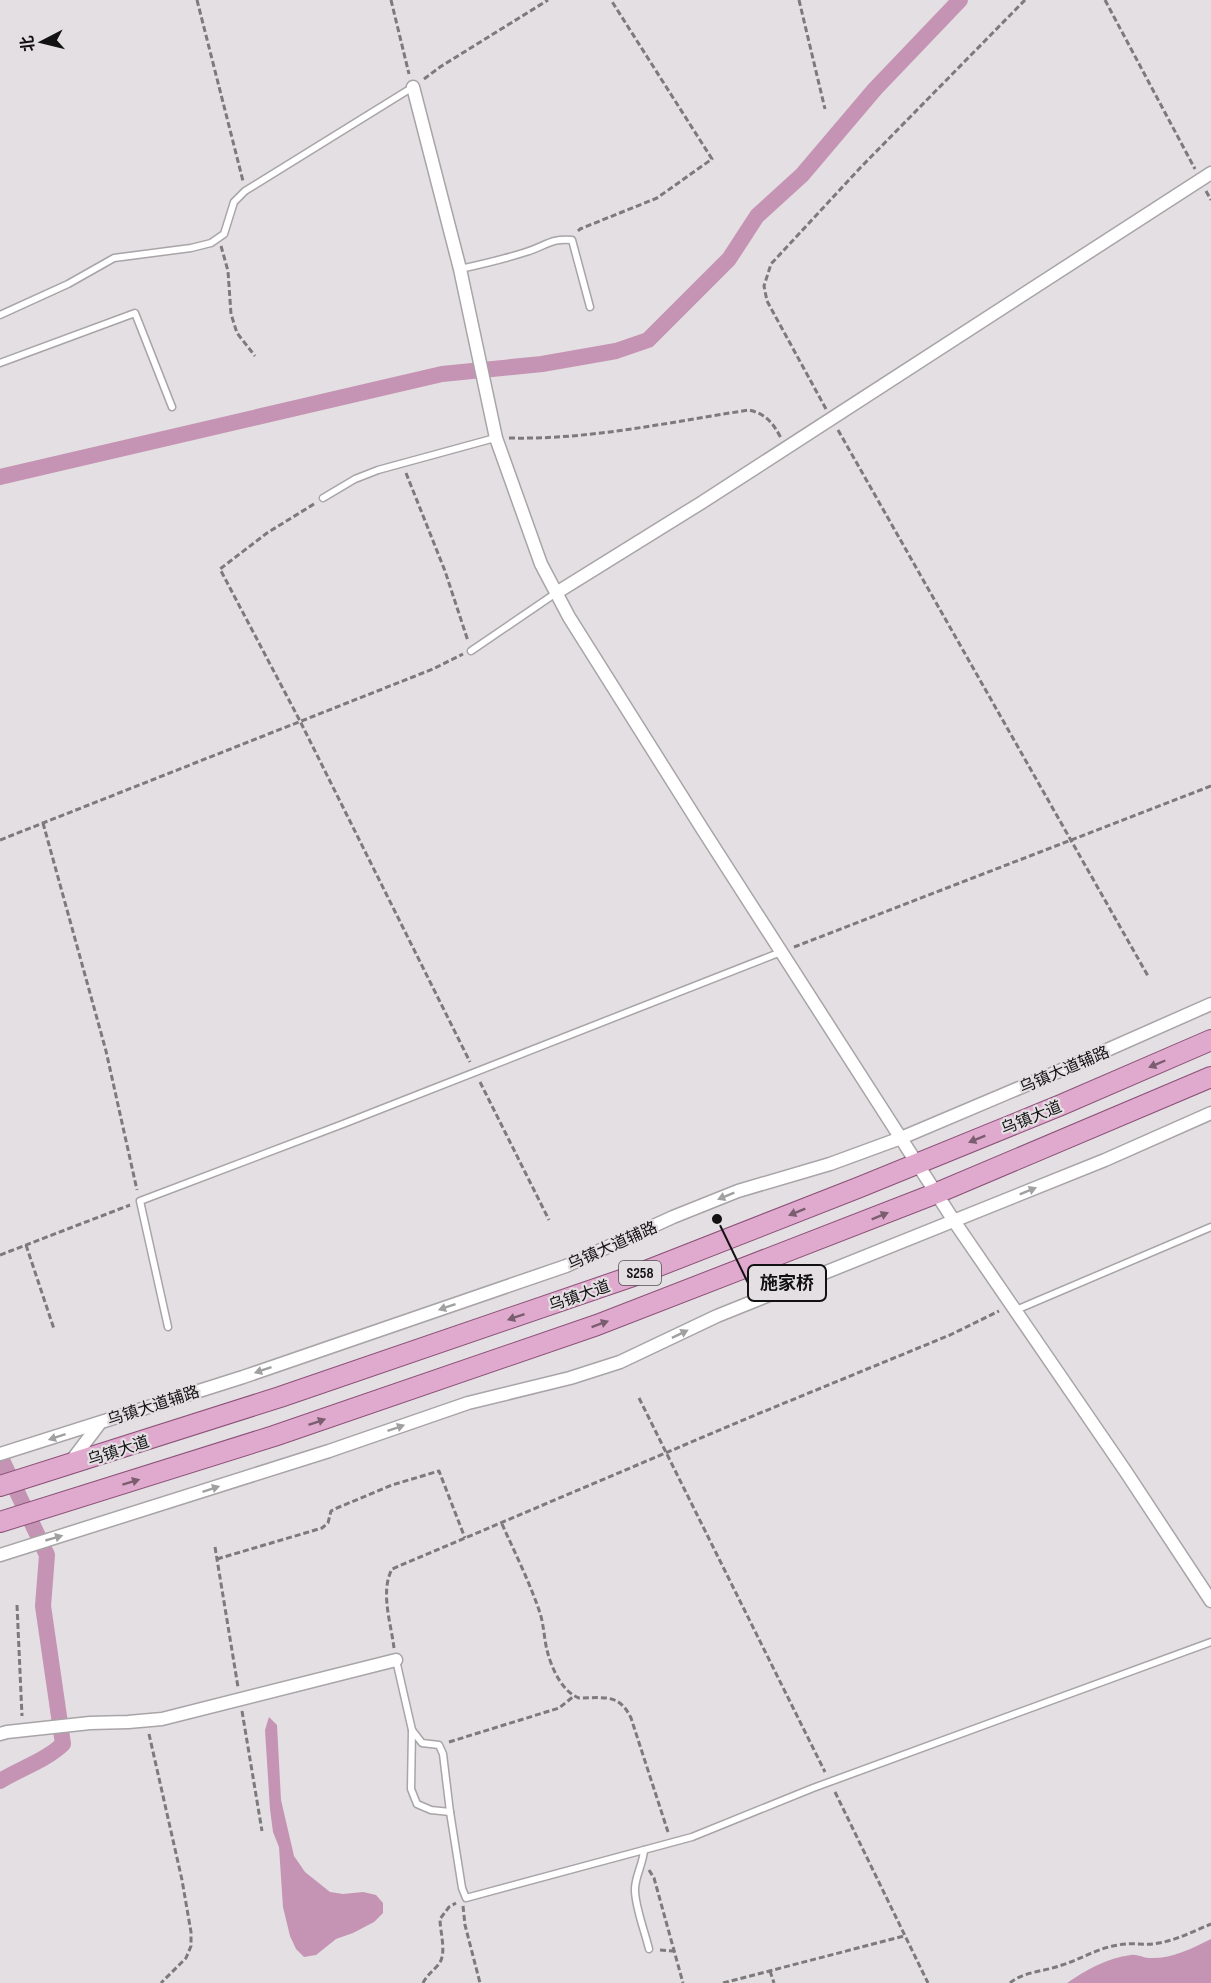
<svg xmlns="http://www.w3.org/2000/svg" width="1211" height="1983" font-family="'Sofia Sans Condensed','Noto Sans SC',sans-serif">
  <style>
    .water { fill: #c593b3 }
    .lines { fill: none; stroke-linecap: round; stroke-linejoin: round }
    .canal { stroke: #c593b3; stroke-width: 16 }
    .service-casing { stroke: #a8a4a7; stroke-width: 9 }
    .minor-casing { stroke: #a8a4a7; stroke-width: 15 }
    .primary-casing { stroke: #8b5078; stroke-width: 22 }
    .path { stroke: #7d7a7c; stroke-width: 3; stroke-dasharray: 6 3; stroke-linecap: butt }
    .service { stroke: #fff; stroke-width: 6 }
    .minor { stroke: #fff; stroke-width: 12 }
    .primary { stroke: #e0aace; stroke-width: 20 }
    .oneway { fill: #7a5e70 }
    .oneway2 { fill: #a1a0a1 }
    .labels { text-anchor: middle; stroke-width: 4.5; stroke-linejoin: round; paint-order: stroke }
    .shield { fill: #e3dfe2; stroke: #515051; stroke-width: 1.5 }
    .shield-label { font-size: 15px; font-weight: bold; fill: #131213 }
    .street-label { font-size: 16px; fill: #131213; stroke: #e3dfe2 }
    .leader { fill: none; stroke: #131213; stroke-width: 2 }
    .callout-dot { fill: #131213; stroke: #e3dfe2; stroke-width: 2 }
    .callout { fill: #e3dfe2; stroke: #131213; stroke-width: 2 }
    .callout-label { font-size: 18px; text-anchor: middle; font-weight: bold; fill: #131213 }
  </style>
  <rect width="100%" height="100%" fill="#e3dfe2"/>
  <!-- water -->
  <g class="water">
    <path d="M269,1717L277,1725L281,1800L294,1856L305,1872L330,1892L343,1894L363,1892L376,1895L383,1903V1913L374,1922L353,1933L336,1939L316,1955L304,1957L296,1949L290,1936L283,1907L279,1847L273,1832L270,1809L265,1730Z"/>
    <path d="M1211,1939V1983H1067C1086,1970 1107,1958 1131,1955C1137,1954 1143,1958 1149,1958C1172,1959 1191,1949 1211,1939Z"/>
  </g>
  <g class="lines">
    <!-- canal -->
    <g class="canal">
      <path d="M0,477L442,374L542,364L616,351L648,340L729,259L757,216L802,175L875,89L960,0"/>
      <path d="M0,1456L47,1555L43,1606L63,1744C45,1761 21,1768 0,1781"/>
    </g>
    <!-- service casing -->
    <g class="service-casing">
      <g id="service">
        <path d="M460,269C483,264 504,259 526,252C546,246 550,238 572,240L590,307"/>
        <path d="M0,315L68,284L114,258L191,248L211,243L224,234L234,202L245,191L413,87"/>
        <path d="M0,363L135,313L172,407"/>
        <path d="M323,498L355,479L378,470L495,438"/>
        <path d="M471,651L556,593"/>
        <path d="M1016,1310L1211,1227"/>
        <path d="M168,1327L140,1201L343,1124L781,952"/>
        <path d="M396,1660L412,1730L422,1743L439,1745L443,1754L450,1812L462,1888L466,1898L692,1837L813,1788L1211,1642"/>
        <path d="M412,1730L411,1789L417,1804L431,1810L450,1812"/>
        <path d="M644,1850C643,1864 636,1874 635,1888C634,1904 645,1932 649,1949"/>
      </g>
    </g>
    <!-- minor casing -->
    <g class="minor-casing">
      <g id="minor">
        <path d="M413,87L460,269L496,438L541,564L569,617L703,830L954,1221L1126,1472L1211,1601"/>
        <path d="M556,593L701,503L1211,173"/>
        <path d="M0,1454L243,1377L566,1266L673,1217L738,1191L830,1164L901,1138L1064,1069L1211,1004"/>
        <path d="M69,1464L100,1423"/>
        <path d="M0,1555L329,1451L468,1403L570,1378L620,1362L717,1316L1105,1160L1211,1113"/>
        <path d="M0,1734L7,1732L90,1723L128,1722L162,1719L396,1660"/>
      </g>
    </g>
    <!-- primary casing -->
    <g class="primary-casing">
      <g id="primary">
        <path d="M0,1486L280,1397L633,1276L860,1187L1061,1105L1211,1040"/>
        <path d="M0,1522L274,1436L597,1325L937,1193L1211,1077"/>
      </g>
    </g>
    <!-- path -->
    <g class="path">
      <path d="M197,0L243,181"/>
      <path d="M391,0L409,74"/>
      <path d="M799,0L825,109"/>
      <path d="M1105,0L1195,169"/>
      <path d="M424,79L440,67L548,0"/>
      <path d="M1206,191L1211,200"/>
      <path d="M578,231L580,229L657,198L712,159L611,0"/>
      <path d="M221,246L228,271L231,314L237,333L255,356"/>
      <path d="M826,409L767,301L764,286L771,264L861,167L1025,0"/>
      <path d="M838,430L1148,976"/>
      <path d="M509,438C589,440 670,422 749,410C766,414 773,423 781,438"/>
      <path d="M406,473L445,571L468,641"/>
      <path d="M314,504L267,533L220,569L300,721L470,1062"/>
      <path d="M43,823L106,1051L137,1190"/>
      <path d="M0,840L433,669L463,654"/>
      <path d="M794,947L1211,786"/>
      <path d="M480,1082L549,1220"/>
      <path d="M26,1245L54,1329"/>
      <path d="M0,1255L130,1205"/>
      <path d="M639,1398L825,1772"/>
      <path d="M502,1524C515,1553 530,1583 540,1613C544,1626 544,1638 547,1650C551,1667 562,1692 579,1698C604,1698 619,1693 631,1718L668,1832"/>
      <path d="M215,1547L238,1687"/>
      <path d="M217,1559L322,1528L328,1523L331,1511L337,1508L392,1485L439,1471L465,1538"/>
      <path d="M17,1605L22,1716"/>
      <path d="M394,1648C391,1623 380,1592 392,1569L748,1418L950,1335L999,1311"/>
      <path d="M242,1711L262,1831"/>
      <path d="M149,1734L182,1880L191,1932V1946L186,1958L161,1983"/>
      <path d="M449,1742L559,1708L574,1696"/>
      <path d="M835,1792L928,1983"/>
      <path d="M649,1870L654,1878L683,1983"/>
      <path d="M463,1906L465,1925L480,1983"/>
      <path d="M660,1950L674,1951"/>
      <path d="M770,1971L774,1983"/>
      <path d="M423,1983C427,1975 433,1971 439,1964C447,1953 440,1932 440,1919L449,1907L456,1903"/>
      <path d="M723,1983L904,1936"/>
      <path d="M1010,1983C1024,1971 1044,1972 1062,1965C1081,1959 1098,1948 1118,1945C1132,1942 1146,1946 1159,1943C1177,1940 1194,1931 1211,1924"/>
    </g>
    <!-- service -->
    <use href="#service" class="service"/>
    <!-- minor -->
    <use href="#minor" class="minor"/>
    <!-- primary -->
    <use href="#primary" class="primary"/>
  </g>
  <!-- one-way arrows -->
  <defs><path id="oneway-solid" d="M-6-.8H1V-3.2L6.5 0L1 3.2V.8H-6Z" transform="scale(1.5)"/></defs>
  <g class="oneway">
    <use href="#oneway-solid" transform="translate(1157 1064) rotate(157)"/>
    <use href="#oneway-solid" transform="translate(977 1139) rotate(158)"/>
    <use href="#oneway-solid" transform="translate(797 1212) rotate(158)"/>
    <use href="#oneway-solid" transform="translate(880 1216) rotate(-22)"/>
    <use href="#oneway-solid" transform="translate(516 1317) rotate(161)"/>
    <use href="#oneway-solid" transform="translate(600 1324) rotate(-20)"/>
    <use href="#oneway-solid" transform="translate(317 1422) rotate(-19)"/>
    <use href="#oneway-solid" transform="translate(131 1482) rotate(-17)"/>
  </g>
  <g class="oneway2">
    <use href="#oneway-solid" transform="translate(1028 1191) rotate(-22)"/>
    <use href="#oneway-solid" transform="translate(726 1196) rotate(158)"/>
    <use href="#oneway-solid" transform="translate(447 1307) rotate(161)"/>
    <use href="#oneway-solid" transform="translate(680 1334) rotate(-26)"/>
    <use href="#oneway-solid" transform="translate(263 1370) rotate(161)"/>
    <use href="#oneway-solid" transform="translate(396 1428) rotate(-19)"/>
    <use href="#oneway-solid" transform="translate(57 1437) rotate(162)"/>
    <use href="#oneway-solid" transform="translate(211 1489) rotate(-18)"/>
    <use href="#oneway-solid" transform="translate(54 1538) rotate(-16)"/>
  </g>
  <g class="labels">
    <!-- shield labels -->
    <rect class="shield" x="619" y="1261" width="42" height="24" rx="4.5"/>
    <g class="shield-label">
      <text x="640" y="1278">S258</text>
    </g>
    <!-- street labels -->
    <g class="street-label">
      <text transform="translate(1064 1069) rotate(-23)" y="6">乌镇大道辅路</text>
      <text transform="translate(1031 1117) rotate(-22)" y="6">乌镇大道</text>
      <text transform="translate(612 1245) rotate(-24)" y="6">乌镇大道辅路</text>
      <text transform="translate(579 1295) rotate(-19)" y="6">乌镇大道</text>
      <text transform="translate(153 1405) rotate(-18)" y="6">乌镇大道辅路</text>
      <text transform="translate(118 1450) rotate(-18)" y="6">乌镇大道</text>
    </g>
  </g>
  <!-- callouts -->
  <path class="leader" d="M717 1219L748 1283"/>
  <circle class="callout-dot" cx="717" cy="1219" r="6"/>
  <rect class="callout" x="748" y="1265" width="78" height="36" rx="6"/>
  <g class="callout-label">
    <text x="787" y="1289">施家桥</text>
  </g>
  <!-- north arrow -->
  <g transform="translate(42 42) rotate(263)" stroke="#e3dfe2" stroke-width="4.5" paint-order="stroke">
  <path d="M0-4.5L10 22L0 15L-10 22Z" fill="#131213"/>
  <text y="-9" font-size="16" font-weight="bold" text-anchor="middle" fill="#131213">北</text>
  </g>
</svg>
